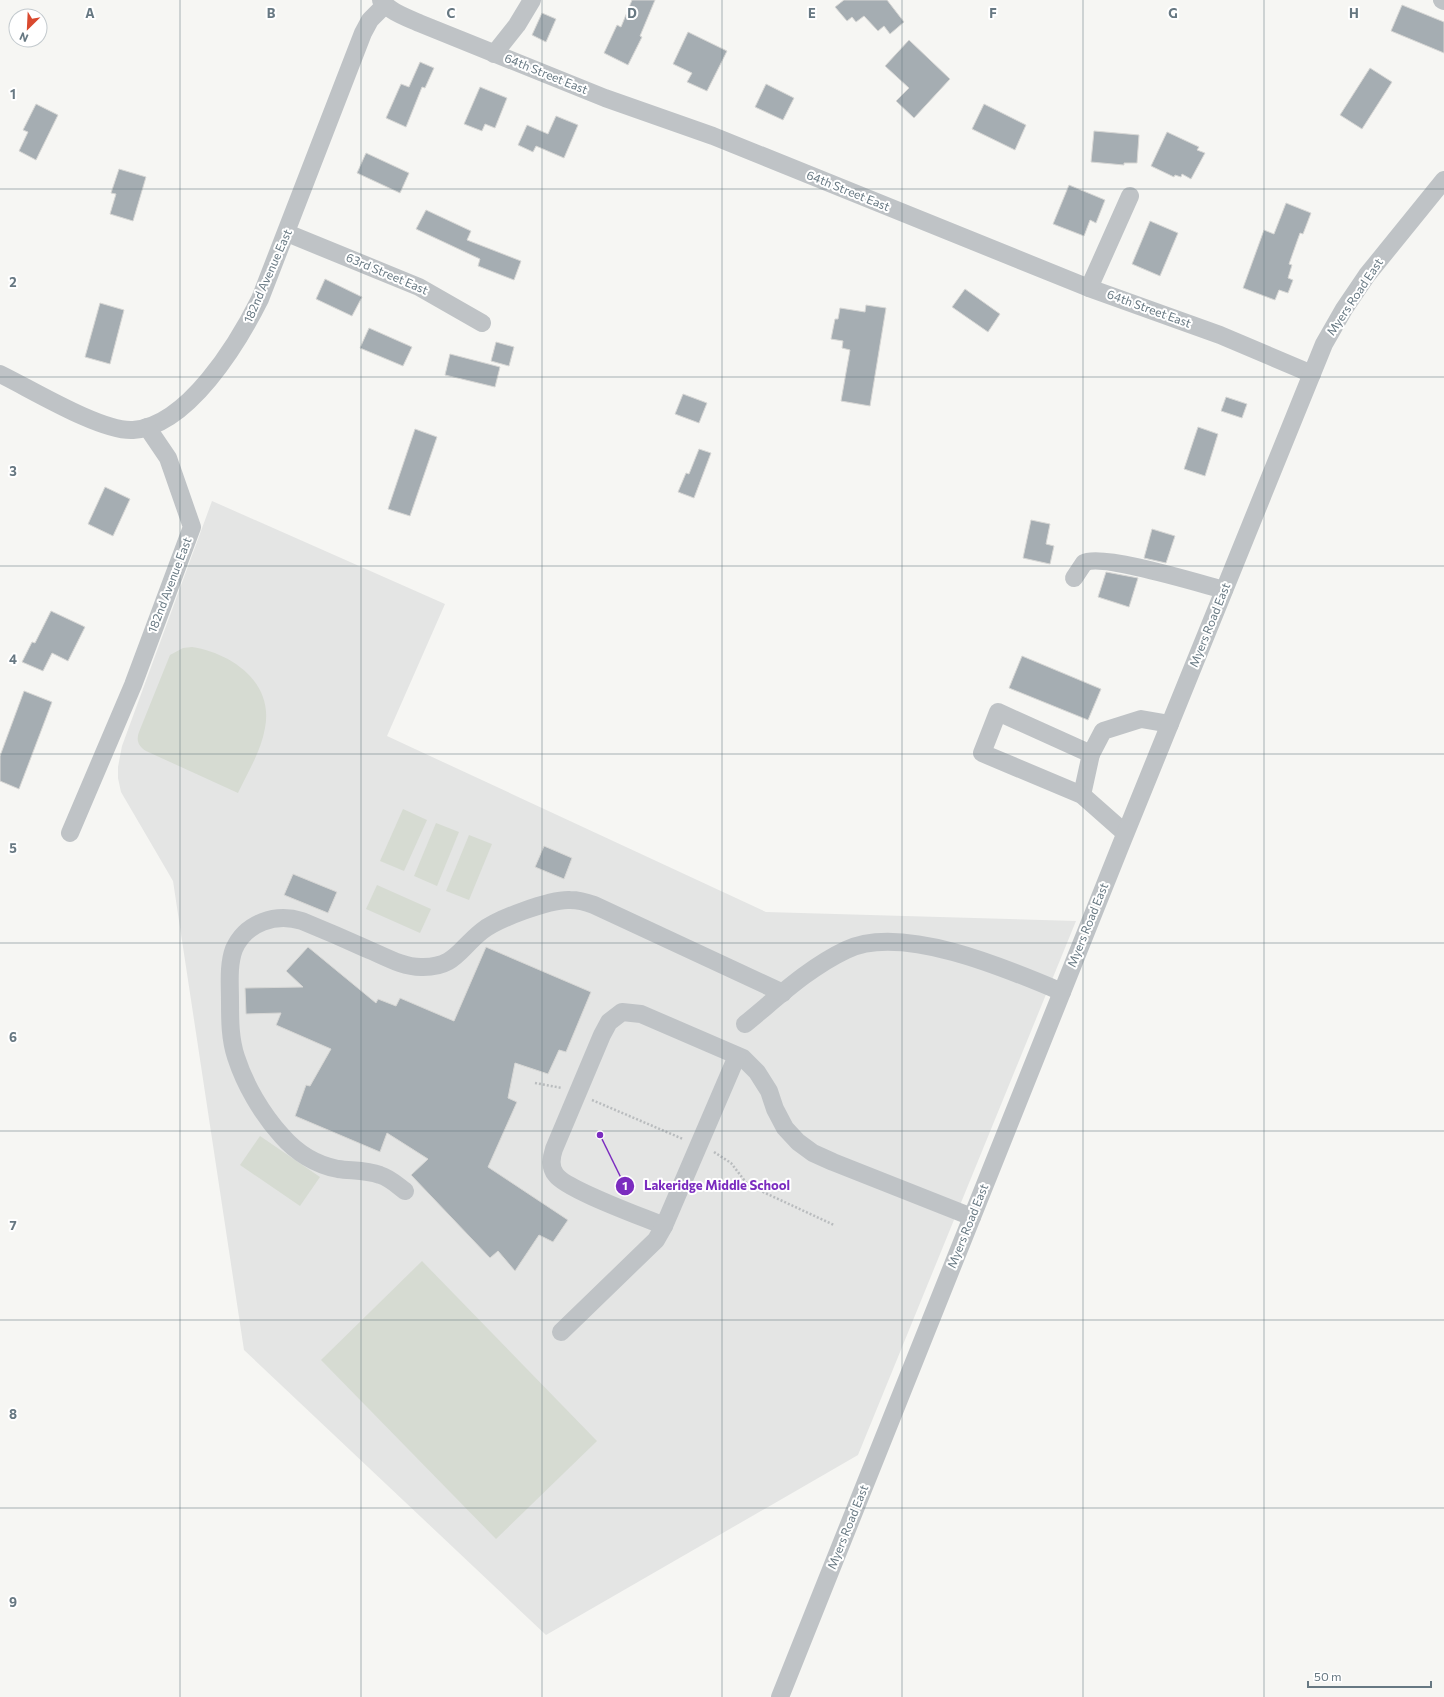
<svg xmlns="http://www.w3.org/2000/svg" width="1444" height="1697" font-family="Commissioner,sans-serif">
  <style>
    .built { fill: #e4e5e4 }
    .park { fill: #d6dbd2 }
    .building { fill: #a5adb2; stroke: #d7d7d5 }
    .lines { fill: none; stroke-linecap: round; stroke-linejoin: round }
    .path { stroke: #b9bcbe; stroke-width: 2.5; stroke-dasharray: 2 2; stroke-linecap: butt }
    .minor { stroke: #bfc3c6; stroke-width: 18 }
    .grid { fill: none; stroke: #677882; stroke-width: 1; stroke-opacity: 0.55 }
    .labels { text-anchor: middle; stroke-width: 4; stroke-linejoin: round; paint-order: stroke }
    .street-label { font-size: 12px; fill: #677882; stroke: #fff }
    .grid-label { font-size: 13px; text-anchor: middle; font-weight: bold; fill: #677882; stroke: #fff; stroke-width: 4; stroke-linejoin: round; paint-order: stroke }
    .leader { fill: none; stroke: #7b2cbf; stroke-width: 1.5 }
    .callout-dot { fill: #7b2cbf; stroke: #fff; stroke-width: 1.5 }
    .mark-label { font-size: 12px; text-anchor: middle; font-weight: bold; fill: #fff }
    .callout-label { font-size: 13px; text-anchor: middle; font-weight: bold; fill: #7b2cbf; stroke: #fff; stroke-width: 4; stroke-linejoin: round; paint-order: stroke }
  </style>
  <rect width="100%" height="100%" fill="#f6f6f3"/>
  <!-- built -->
  <path class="built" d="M212,501L445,604L387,736L766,912L1076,921L858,1455L546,1635L244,1350L173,881L121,792L118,778V767L122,746Z"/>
  <!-- park -->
  <g class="park">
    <path d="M192,647C231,653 274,682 265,728C261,751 248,772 238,793L146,751C138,746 136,740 139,732L170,655L183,648Z"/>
    <path d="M403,809L427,820L404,871L380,861Z"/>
    <path d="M436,823L459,832L437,886L414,876Z"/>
    <path d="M469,835L492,844L469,900L446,891Z"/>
    <path d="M377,885L431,909L420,933L366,909Z"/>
    <path d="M260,1136L320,1177L300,1206L240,1165Z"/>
    <path d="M422,1261L597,1441L496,1539L321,1360Z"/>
  </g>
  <!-- building -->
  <g class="building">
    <path d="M632,0H655L640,36L642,37L628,65L604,53L617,25L621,27Z"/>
    <path d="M844,0H887L904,22L890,34L884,26L878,31L864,16L856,22L852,17L847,21L835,7Z"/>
    <path d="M1402,5L1444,22V53L1391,31Z"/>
    <path d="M542,13L556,19L546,42L532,35Z"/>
    <path d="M688,32L727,51L707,91L687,82L692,73L673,64Z"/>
    <path d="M909,40L950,79L914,118L896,101L909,88L885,66Z"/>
    <path d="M420,62L434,68L425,88L422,87L406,127L386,118L401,84L409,87Z"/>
    <path d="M1370,68L1392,82L1362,129L1340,115Z"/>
    <path d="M766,84L794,98L783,120L755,107Z"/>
    <path d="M480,87L507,98L495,128L485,124L482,131L464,124Z"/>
    <path d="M36,104L58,115L36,160L19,151L28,132L23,130Z"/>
    <path d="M984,104L1026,125L1015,150L972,129Z"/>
    <path d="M556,116L578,125L564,158L536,146L533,152L518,145L527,125L548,134Z"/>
    <path d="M1094,131L1139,135L1137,163H1124V165L1091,162Z"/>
    <path d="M1167,132L1199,147L1197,150L1205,153L1191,179L1182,174L1181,177L1175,175L1174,177L1151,166Z"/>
    <path d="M366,153L409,173L400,193L357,173Z"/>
    <path d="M119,169L146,177L133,221L110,214L116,194L111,193Z"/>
    <path d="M1069,185L1105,200L1096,223L1090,220L1084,236L1053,224Z"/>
    <path d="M1286,203L1311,213L1303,234L1300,233L1289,264L1292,265L1288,278L1293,280L1288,293L1279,290L1275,300L1243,288L1264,230L1274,234Z"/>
    <path d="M426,210L471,231L467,240L521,261L514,280L478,266L480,259L416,229Z"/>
    <path d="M1150,221L1178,233L1160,276L1132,264Z"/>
    <path d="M325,279L362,297L352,316L316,299Z"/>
    <path d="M965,289L1000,314L988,332L952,307Z"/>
    <path d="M100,303L124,310L110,364L85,357Z"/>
    <path d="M866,305L886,308L870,406L841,401L850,350L842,348L843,341L831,339L835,319H838L840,308L865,312Z"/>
    <path d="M369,328L412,347L403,366L360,348Z"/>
    <path d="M496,342L514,347L509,366L491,361Z"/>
    <path d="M450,354L500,367L495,387L445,375Z"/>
    <path d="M683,394L707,403L699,423L675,414Z"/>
    <path d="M1226,397L1247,404L1242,418L1221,411Z"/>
    <path d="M1198,427L1218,434L1205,476L1184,469Z"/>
    <path d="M415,429L437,437L410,516L388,509Z"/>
    <path d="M699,449L711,453L694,498L678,492L686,473L689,474Z"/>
    <path d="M105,487L130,499L113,536L88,524Z"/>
    <path d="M1031,520L1050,524L1046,544L1054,546L1050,564L1023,558Z"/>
    <path d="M1152,529L1175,536L1166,563L1144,558Z"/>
    <path d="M1106,572L1138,578L1129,607L1098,597Z"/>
    <path d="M51,611L85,627L68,661L52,653L43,671L22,662L32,642L35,643Z"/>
    <path d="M1022,656L1101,689L1088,720L1009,688Z"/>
    <path d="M24,691L52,702L19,789L0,781V756Z"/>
    <path d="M544,846L572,858L564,879L535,867Z"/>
    <path d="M293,874L337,892L328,913L284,895Z"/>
    <path d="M308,947L376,1003L378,999L396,1006L400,998L454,1021L486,947L591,992L566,1052L559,1050L548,1074L515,1063L508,1098L517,1102L488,1167L568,1220L553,1242L539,1235L515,1271L498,1251L490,1258L411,1175L428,1159L387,1133L380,1152L295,1116L306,1085L310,1086L331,1049L276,1025L281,1013L246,1014L245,988L303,987L286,971Z"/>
  </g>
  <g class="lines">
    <!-- path -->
    <g class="path">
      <path d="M535,1083L562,1088"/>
      <path d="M592,1100L683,1139"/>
      <path d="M714,1152L731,1163L748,1185L834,1225"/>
    </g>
    <!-- minor -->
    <g class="minor">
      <path d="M381,0C390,12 406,17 419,23L605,98L713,136L1089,288L1220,335L1312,374"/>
      <path d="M1442,0L1444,1"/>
      <path d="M494,54L517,25L532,0"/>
      <path d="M287,233L419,287L482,323"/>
      <path d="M1089,288L1130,196"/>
      <path d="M0,374C31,389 101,432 133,430C188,426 238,343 260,299L363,33L370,20L385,5"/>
      <path d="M1074,578L1084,563C1101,553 1201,584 1224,590"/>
      <path d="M1082,795L1091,754"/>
      <path d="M70,833L133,685L192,527L168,458L147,427"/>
      <path d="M1125,833L1082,795L982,753L998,712L1091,754L1103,731L1141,719L1170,724"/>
      <path d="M745,1024C777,998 808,968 846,950C901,923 1008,969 1062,992"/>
      <path d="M405,1191C397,1185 390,1178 380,1175C366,1170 352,1171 338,1169C316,1165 296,1152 282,1136C262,1114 245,1085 236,1057C230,1039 230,1020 230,1001C230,984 228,965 234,949C246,922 276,913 302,921C324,930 345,939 367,949C384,956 402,967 421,967C455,968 459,949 482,931C497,919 550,899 570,900C579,900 586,902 594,905L783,993"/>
      <path d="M664,1226C643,1217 567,1190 556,1175C550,1168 551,1158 554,1149L602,1035L609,1022L622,1012L641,1014L743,1058L757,1072L769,1091L775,1109L785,1128L798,1142L813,1153L833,1162L972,1217"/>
      <path d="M561,1332L656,1240L664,1226L737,1056"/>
      <path d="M780,1697L1120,847L1324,344L1344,309L1367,275L1444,180"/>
    </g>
  </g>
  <!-- grid -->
  <path class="grid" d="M180,0V1697M361,0V1697M542,0V1697M722,0V1697M902,0V1697M1083,0V1697M1264,0V1697M0,189H1444M0,377H1444M0,566H1444M0,754H1444M0,943H1444M0,1131H1444M0,1320H1444M0,1508H1444"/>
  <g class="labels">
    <!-- street labels -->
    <g class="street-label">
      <text transform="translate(546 74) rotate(22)" y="4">64th Street East</text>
      <text transform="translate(848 191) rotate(22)" y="4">64th Street East</text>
      <text transform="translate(387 274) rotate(23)" y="4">63rd Street East</text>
      <text transform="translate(268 276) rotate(-66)" y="4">182nd Avenue East</text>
      <text transform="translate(1355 297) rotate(-56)" y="4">Myers Road East</text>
      <text transform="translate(1149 309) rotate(20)" y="4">64th Street East</text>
      <text transform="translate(170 585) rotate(-69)" y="4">182nd Avenue East</text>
      <text transform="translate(1210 625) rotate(-68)" y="4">Myers Road East</text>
      <text transform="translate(1088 925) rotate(-68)" y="4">Myers Road East</text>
      <text transform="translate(968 1226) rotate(-68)" y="4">Myers Road East</text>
      <text transform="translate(848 1527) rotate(-68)" y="4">Myers Road East</text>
    </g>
  </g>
  <g class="grid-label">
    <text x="90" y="18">A</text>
    <text x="271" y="18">B</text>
    <text x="451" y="18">C</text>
    <text x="632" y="18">D</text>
    <text x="812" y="18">E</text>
    <text x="993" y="18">F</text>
    <text x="1173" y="18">G</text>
    <text x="1354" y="18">H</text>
    <text x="13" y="99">1</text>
    <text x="13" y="287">2</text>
    <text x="13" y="476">3</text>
    <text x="13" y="664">4</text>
    <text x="13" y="853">5</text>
    <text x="13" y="1042">6</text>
    <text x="13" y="1230">7</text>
    <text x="13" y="1419">8</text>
    <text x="13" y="1607">9</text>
  </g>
  <!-- callouts -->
  <path class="leader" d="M600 1135L625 1186"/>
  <g class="callout-dot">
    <circle cx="600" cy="1135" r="4"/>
    <circle cx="625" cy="1186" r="10"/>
  </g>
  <g class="mark-label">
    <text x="625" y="1190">1</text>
  </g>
  <g class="callout-label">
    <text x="717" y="1190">Lakeridge Middle School</text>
  </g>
  <!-- north arrow -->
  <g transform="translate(28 28) rotate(204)"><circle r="19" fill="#ffffff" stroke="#c2c9cd"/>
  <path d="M0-3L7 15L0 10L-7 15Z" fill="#d9492f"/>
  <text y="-6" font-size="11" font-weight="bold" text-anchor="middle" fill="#677882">N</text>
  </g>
  <!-- scale -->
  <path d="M1308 1681v6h123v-6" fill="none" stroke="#677882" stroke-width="2"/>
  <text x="1314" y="1681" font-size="12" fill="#677882" stroke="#ffffff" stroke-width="3" paint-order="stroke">50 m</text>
</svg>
